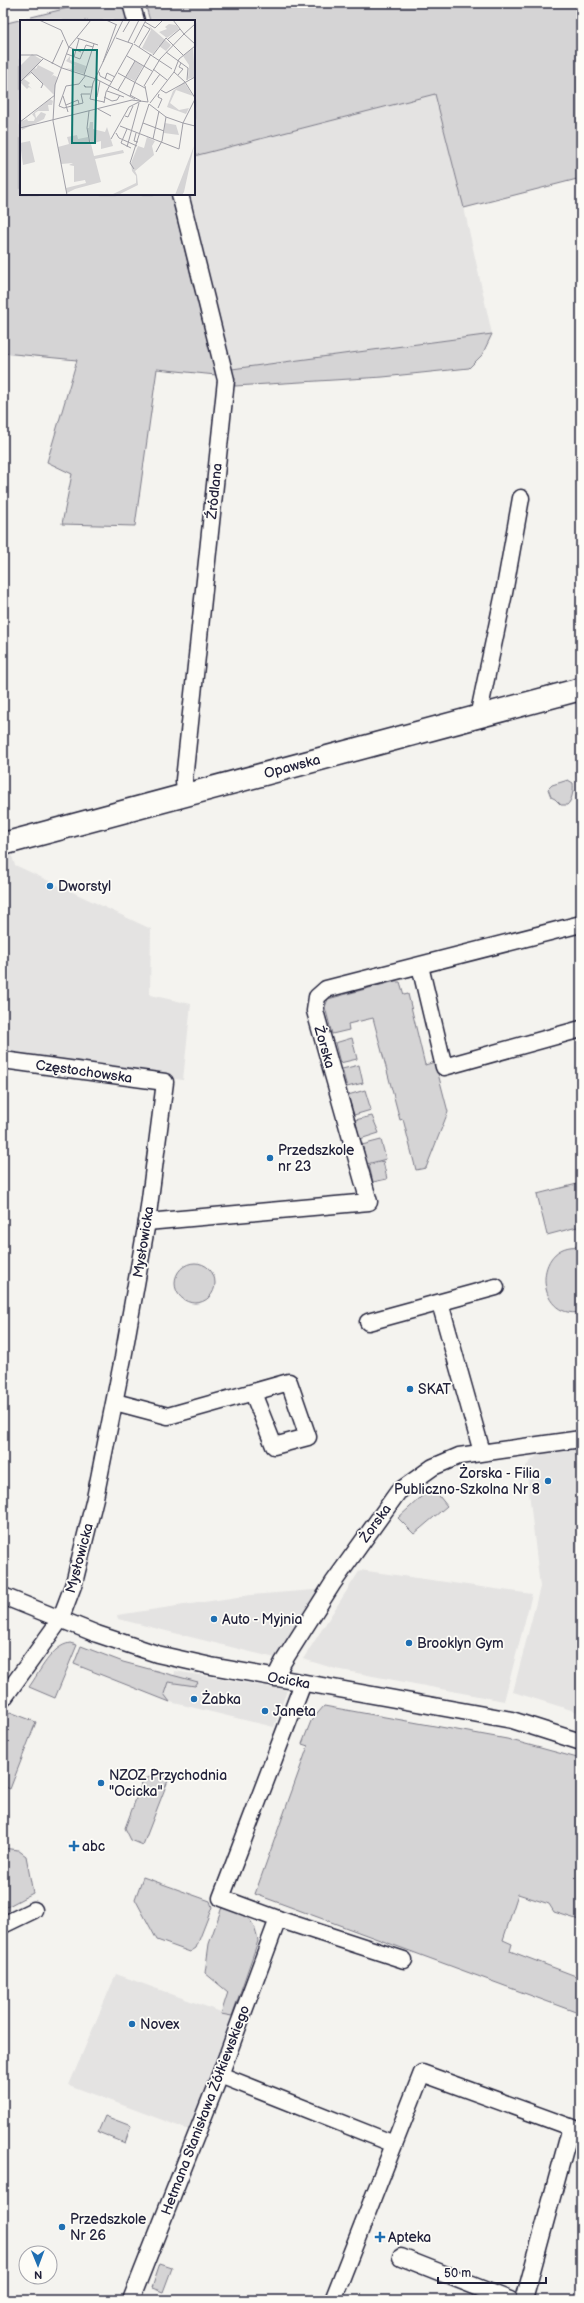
<svg xmlns="http://www.w3.org/2000/svg" width="584" height="2303" font-family="'Balsamiq Sans',sans-serif">
  <style>
    .built { fill: #e4e3e2 }
    .green { fill: #d5d4d5; stroke: #7c7b88 }
    .lines { fill: none; stroke-linecap: round; stroke-linejoin: round }
    .minor-casing { stroke: #22223b; stroke-width: 19 }
    .secondary-casing { stroke: #22223b; stroke-width: 25 }
    .minor { stroke: #fdfcf7; stroke-width: 16 }
    .secondary { stroke: #fdfcf7; stroke-width: 22 }
    .poi-dot { fill: #1f6fb2; stroke: #fdfcf7; stroke-width: 1.5 }
    .labels { text-anchor: middle; stroke-width: 3.5; stroke-linejoin: round; paint-order: stroke }
    .street-label { font-size: 14px; fill: #22223b; stroke: #fdfcf7 }
    .poi-label { font-size: 14px; fill: #22223b; stroke: #fdfcf7; text-anchor: start }
    .inset-road { fill: none; stroke: #a09fa7; stroke-width: 1 }
    .view { fill: #0f766e; fill-opacity: 0.15; stroke: #0f766e; stroke-width: 2 }
    .inset-edge { fill: none; stroke: #22223b; stroke-width: 2 }
  </style>
  <rect width="100%" height="100%" fill="#f4f3ef"/>
  <filter id="ink" filterUnits="userSpaceOnUse"><feTurbulence type="fractalNoise" baseFrequency=".025" numOctaves="2"/><feDisplacementMap in="SourceGraphic" scale="8" xChannelSelector="R" yChannelSelector="G"/><feConvolveMatrix kernelMatrix="1 2 1 2 8 2 1 2 1" color-interpolation-filters="sRGB"/></filter>
  <g filter="url(#ink)">
    <!-- built -->
    <g class="built">
      <path d="M435,94L464,208L492,334L232,369L190,194H194V156Z"/>
      <path d="M11,854L15,865L151,929L150,995L191,1004L183,1080L3,1054V856Z"/>
      <path d="M581,1448V1713L513,1692L540,1587L526,1466L539,1453Z"/>
      <path d="M360,1570L532,1594L504,1701L336,1669L303,1659Z"/>
      <path d="M326,1589L279,1659L118,1619L117,1615L251,1595Z"/>
      <path d="M175,1671L287,1690L274,1727L170,1702L164,1694L168,1682L173,1684Z"/>
      <path d="M116,1974L232,2016L189,2130L69,2085Z"/>
    </g>
    <!-- green -->
    <g class="green">
      <path d="M88,3H123L128,21H21V194H171L216,375L157,369L135,526L62,524L72,474L47,462L77,360L3,353V24Z"/>
      <path d="M145,3H581V178L464,208L435,94L194,156V21H150Z"/>
      <path d="M492,334L482,355L469,368L383,377L235,386L232,369Z"/>
      <path d="M568,780L573,783C574,790 572,801 567,805H561L555,799L551,797L548,789L552,785Z"/>
      <path d="M392,982H400L404,995L408,994L425,1065L435,1062L448,1112L426,1168L416,1170L403,1119L400,1120L373,1018L348,1024L349,1030L332,1034L325,1007L328,999Z"/>
      <path d="M352,1038L357,1059L340,1063L335,1043Z"/>
      <path d="M359,1065L363,1083L347,1087L342,1069Z"/>
      <path d="M365,1090L371,1110L354,1115L348,1095Z"/>
      <path d="M372,1116L379,1133L360,1139L355,1120Z"/>
      <path d="M381,1140L386,1159L367,1164L362,1145Z"/>
      <path d="M383,1161L387,1179L373,1182L369,1165Z"/>
      <path d="M581,1183V1226L547,1235L537,1194Z"/>
      <path d="M581,1247V1312C534,1321 532,1240 581,1247Z"/>
      <circle cx="195" cy="1283" r="20"/>
      <path d="M432,1487L447,1506L414,1534L398,1518Z"/>
      <path d="M70,1643L77,1645L55,1698L29,1687C40,1672 51,1646 70,1643Z"/>
      <path d="M81,1646L123,1662L198,1682L195,1686L168,1682L164,1694L170,1702L74,1664Z"/>
      <path d="M324,1706L507,1739L581,1759V1914L579,1920L554,1912L549,1904L518,1894L503,1940L512,1944L510,1951L581,1978V2014L255,1894L308,1746L302,1744L311,1721Z"/>
      <path d="M10,1712L36,1722L10,1789L3,1786V1722Z"/>
      <path d="M157,1774L169,1778L143,1845L131,1840L125,1828L143,1780Z"/>
      <path d="M3,1848L18,1850L26,1856L33,1893L3,1909Z"/>
      <path d="M143,1877L210,1901L212,1907L196,1948L190,1952L157,1940L135,1899Z"/>
      <path d="M222,1907C244,1916 254,1915 258,1941L232,2016L221,2014L228,1992L205,1973L209,1944Z"/>
      <path d="M105,2116L131,2126L125,2143L98,2132Z"/>
      <path d="M160,2264L172,2268L163,2292L152,2288Z"/>
    </g>
    <g class="lines">
      <!-- minor casing -->
      <g class="minor-casing">
        <g id="minor">
          <path d="M131,3L136,21"/>
          <path d="M180,194L226,380L184,780L185,794"/>
          <path d="M478,717L504,593L521,498"/>
          <path d="M420,966L444,1067L581,1029"/>
          <path d="M3,1060L165,1082L147,1222L123,1358L95,1498L74,1583L60,1620L3,1699"/>
          <path d="M147,1222L369,1202L315,1011L317,997L326,989L581,924"/>
          <path d="M440,1303L482,1452"/>
          <path d="M368,1322L496,1287"/>
          <path d="M115,1402L168,1416L289,1382L308,1437L274,1446L253,1393"/>
          <path d="M3,1596L97,1634L157,1654L211,1666L512,1720L581,1742"/>
          <path d="M275,1678L283,1662L333,1583L398,1492L433,1467L459,1456L581,1439"/>
          <path d="M303,1683L221,1898L278,1919L404,1960"/>
          <path d="M3,1925L34,1910"/>
          <path d="M220,2075L394,2144"/>
          <path d="M401,2257L510,2300"/>
          <path d="M131,2300L220,2075L278,1919"/>
          <path d="M333,2300L422,2073L581,2131"/>
          <path d="M524,2300L571,2127"/>
        </g>
      </g>
      <!-- secondary casing -->
      <g class="secondary-casing">
        <path id="secondary" d="M3,844L581,689"/>
      </g>
      <!-- minor -->
      <use href="#minor" class="minor"/>
      <!-- secondary -->
      <use href="#secondary" class="secondary"/>
    </g>
  </g>
  <!-- markers -->
  <g class="poi-dot">
    <circle cx="50" cy="886" r="4"/>
    <circle cx="270" cy="1158" r="4"/>
    <circle cx="410" cy="1389" r="4"/>
    <circle cx="548" cy="1481" r="4"/>
    <circle cx="214" cy="1619" r="4"/>
    <circle cx="409" cy="1643" r="4"/>
    <circle cx="194" cy="1699" r="4"/>
    <circle cx="265" cy="1711" r="4"/>
    <circle cx="101" cy="1783" r="4"/>
    <path d="M72 1840h4v4h4v4h-4v4h-4v-4h-4v-4h4z"/>
    <circle cx="132" cy="2024" r="4"/>
    <circle cx="62" cy="2227" r="4"/>
    <path d="M378 2231h4v4h4v4h-4v4h-4v-4h-4v-4h4z"/>
  </g>
  <g class="labels">
    <!-- street labels -->
    <g class="street-label">
      <text transform="translate(214 491) rotate(-84)" y="5">Źródlana</text>
      <text transform="translate(292 766) rotate(-15)" y="5">Opawska</text>
      <text transform="translate(325 1047) rotate(74)" y="5">Żorska</text>
      <text transform="translate(84 1071) rotate(8)" y="5">Częstochowska</text>
      <text transform="translate(143 1242) rotate(-81)" y="5">Mysłowicka</text>
      <text transform="translate(375 1523) rotate(-54)" y="5">Żorska</text>
      <text transform="translate(79 1558) rotate(-75)" y="5">Mysłowicka</text>
      <text transform="translate(289 1680) rotate(10)" y="5">Ocicka</text>
      <text transform="translate(205 2110) rotate(-69)" y="5">Hetmana Stanisława Żółkiewskiego</text>
    </g>
    <!-- poi labels -->
    <g class="poi-label">
      <text x="58" y="891">Dworstyl</text>
      <text x="278" y="1155">Przedszkole<tspan x="278" dy="16">nr 23</tspan></text>
      <text x="418" y="1394">SKAT</text>
      <text x="540" y="1478" text-anchor="end">Żorska - Filia<tspan x="540" dy="16">Publiczno-Szkolna Nr 8</tspan></text>
      <text x="222" y="1624">Auto - Myjnia</text>
      <text x="417" y="1648">Brooklyn Gym</text>
      <text x="202" y="1704">Żabka</text>
      <text x="273" y="1716">Janeta</text>
      <text x="109" y="1780">NZOZ Przychodnia<tspan x="109" dy="16">"Ocicka"</tspan></text>
      <text x="82" y="1851">abc</text>
      <text x="140" y="2029">Novex</text>
      <text x="70" y="2224">Przedszkole<tspan x="70" dy="16">Nr 26</tspan></text>
      <text x="388" y="2242">Apteka</text>
    </g>
  </g>
  <!-- overview -->
  <g transform="translate(20 20)">
    <rect width="175" height="175" fill="#f4f3ef"/>
    <path d="M149,4L156,5L159,9L147,18L139,12L147,9L145,7ZM129,6L151,25L146,31L139,26L133,34L122,28L131,10ZM173,28L175,57L168,59L169,45L163,36ZM12,34L22,40L15,48L16,49L18,45L34,53L31,57L33,55L37,57L34,75L12,53L4,59L10,63L8,65L12,69L9,67L7,69L0,62V46ZM50,36V40L66,46L64,54L45,48L52,49L53,45L56,46L46,41ZM115,41L123,46L115,61L106,57ZM164,62L173,76L156,70L150,83L159,90L169,88L166,94L147,87L153,71ZM30,79L33,81L32,85H28L29,91H18L15,93L16,98L21,92L26,94L24,99L2,110L0,102L7,99L8,101H14L15,98L12,94ZM70,102H73V109L85,112L87,107L93,126L81,129V121L71,124L67,108H69ZM145,103L156,105L159,115L144,113ZM57,115L58,119L68,117L70,124L66,125L71,124L74,136L103,130L104,133L75,139L81,162L55,169L47,173L46,168L66,163L65,160L54,162V146L49,145L53,143L41,144L38,127L49,124L47,117ZM127,117L135,121L132,126L134,135L115,151L117,155L118,165L98,175H91L116,163V156L112,151L111,143L118,126L124,128ZM10,121L15,142L3,145L0,123ZM174,126L164,172L162,175H155Z" fill="#d5d4d5"/>
    <path class="inset-road" d="M19,0L41,10L49,28M86,0L97,5M153,0L164,14M125,2L135,8L143,0M103,12L110,0M164,14L175,4M164,14L175,24M57,18L78,25M96,18L113,24M148,19L160,9M108,22L119,0M114,23L126,0M114,24L152,49M49,27L61,32M119,27L130,9L123,5M146,32L168,48L167,60M47,34L60,39L66,25L73,27M0,35H17L42,48L76,59L115,79M133,35L146,18L163,35M107,36L132,51M54,37L59,19M83,42L96,5M32,44L43,20M133,49L147,60M11,52L23,64L21,68M79,52L80,56L92,62M154,52L159,39L175,26M154,52L165,62L175,78M98,53L125,68M64,55L74,24M66,55L59,64L46,66L39,86L44,88L63,83L61,74H70M158,55L163,49L159,47L161,43M85,59L87,53L95,57M0,62L23,39M132,65L140,54M124,66L140,39L164,14M125,66L128,82M66,67L64,65L65,67H72M98,70L115,41M141,70L146,73L175,57M87,71L104,77M43,76L48,92M110,76L115,62L131,34M77,77L80,61M84,77L92,81L97,80L100,75M84,82L70,79L73,63L103,0M84,83L86,72L113,24M130,83L154,52M129,84L146,97L163,103L175,79M46,85L58,80L59,84M138,88L142,79L138,77L139,74M78,89L91,96M69,91L67,108L70,124M105,96L108,97L113,86M0,102L35,75M123,103L144,111M100,106L159,129L163,103L175,106M0,108L112,80L128,82M107,109L101,123L111,128M96,113L99,118L117,126M116,113L114,121L118,122M91,119L109,87L121,81L110,75M133,119L139,91M107,127L119,83M136,132L142,121L146,97M114,149L110,143L129,84M47,175L33,101L35,65L49,27L71,0"/>
    <path class="view" d="M53,30H77L75,123H52Z"/>
    <rect width="175" height="175" class="inset-edge"/>
  </g>
  <!-- margin -->
  <rect width="584" height="2303" fill="none" stroke="#fdfcf7" stroke-width="16"/>
  <rect x="8" y="8" width="568" height="2287" fill="none" stroke="#22223b" stroke-width="1.5" filter="url(#ink)"/>
  <!-- north arrow -->
  <g transform="translate(38 2265) rotate(179)"><circle r="19" fill="#fdfcf7" stroke="#a5a5ac"/>
  <path d="M0-3L7 15L0 10L-7 15Z" fill="#1f6fb2"/>
  <text y="-6" font-size="11" font-weight="bold" text-anchor="middle" fill="#22223b">N</text>
  </g>
  <!-- scale -->
  <path d="M438 2277v6h108v-6" fill="none" stroke="#22223b" stroke-width="2"/>
  <text x="444" y="2277" font-size="12" fill="#22223b" stroke="#fdfcf7" stroke-width="3" paint-order="stroke">50 m</text>
</svg>
